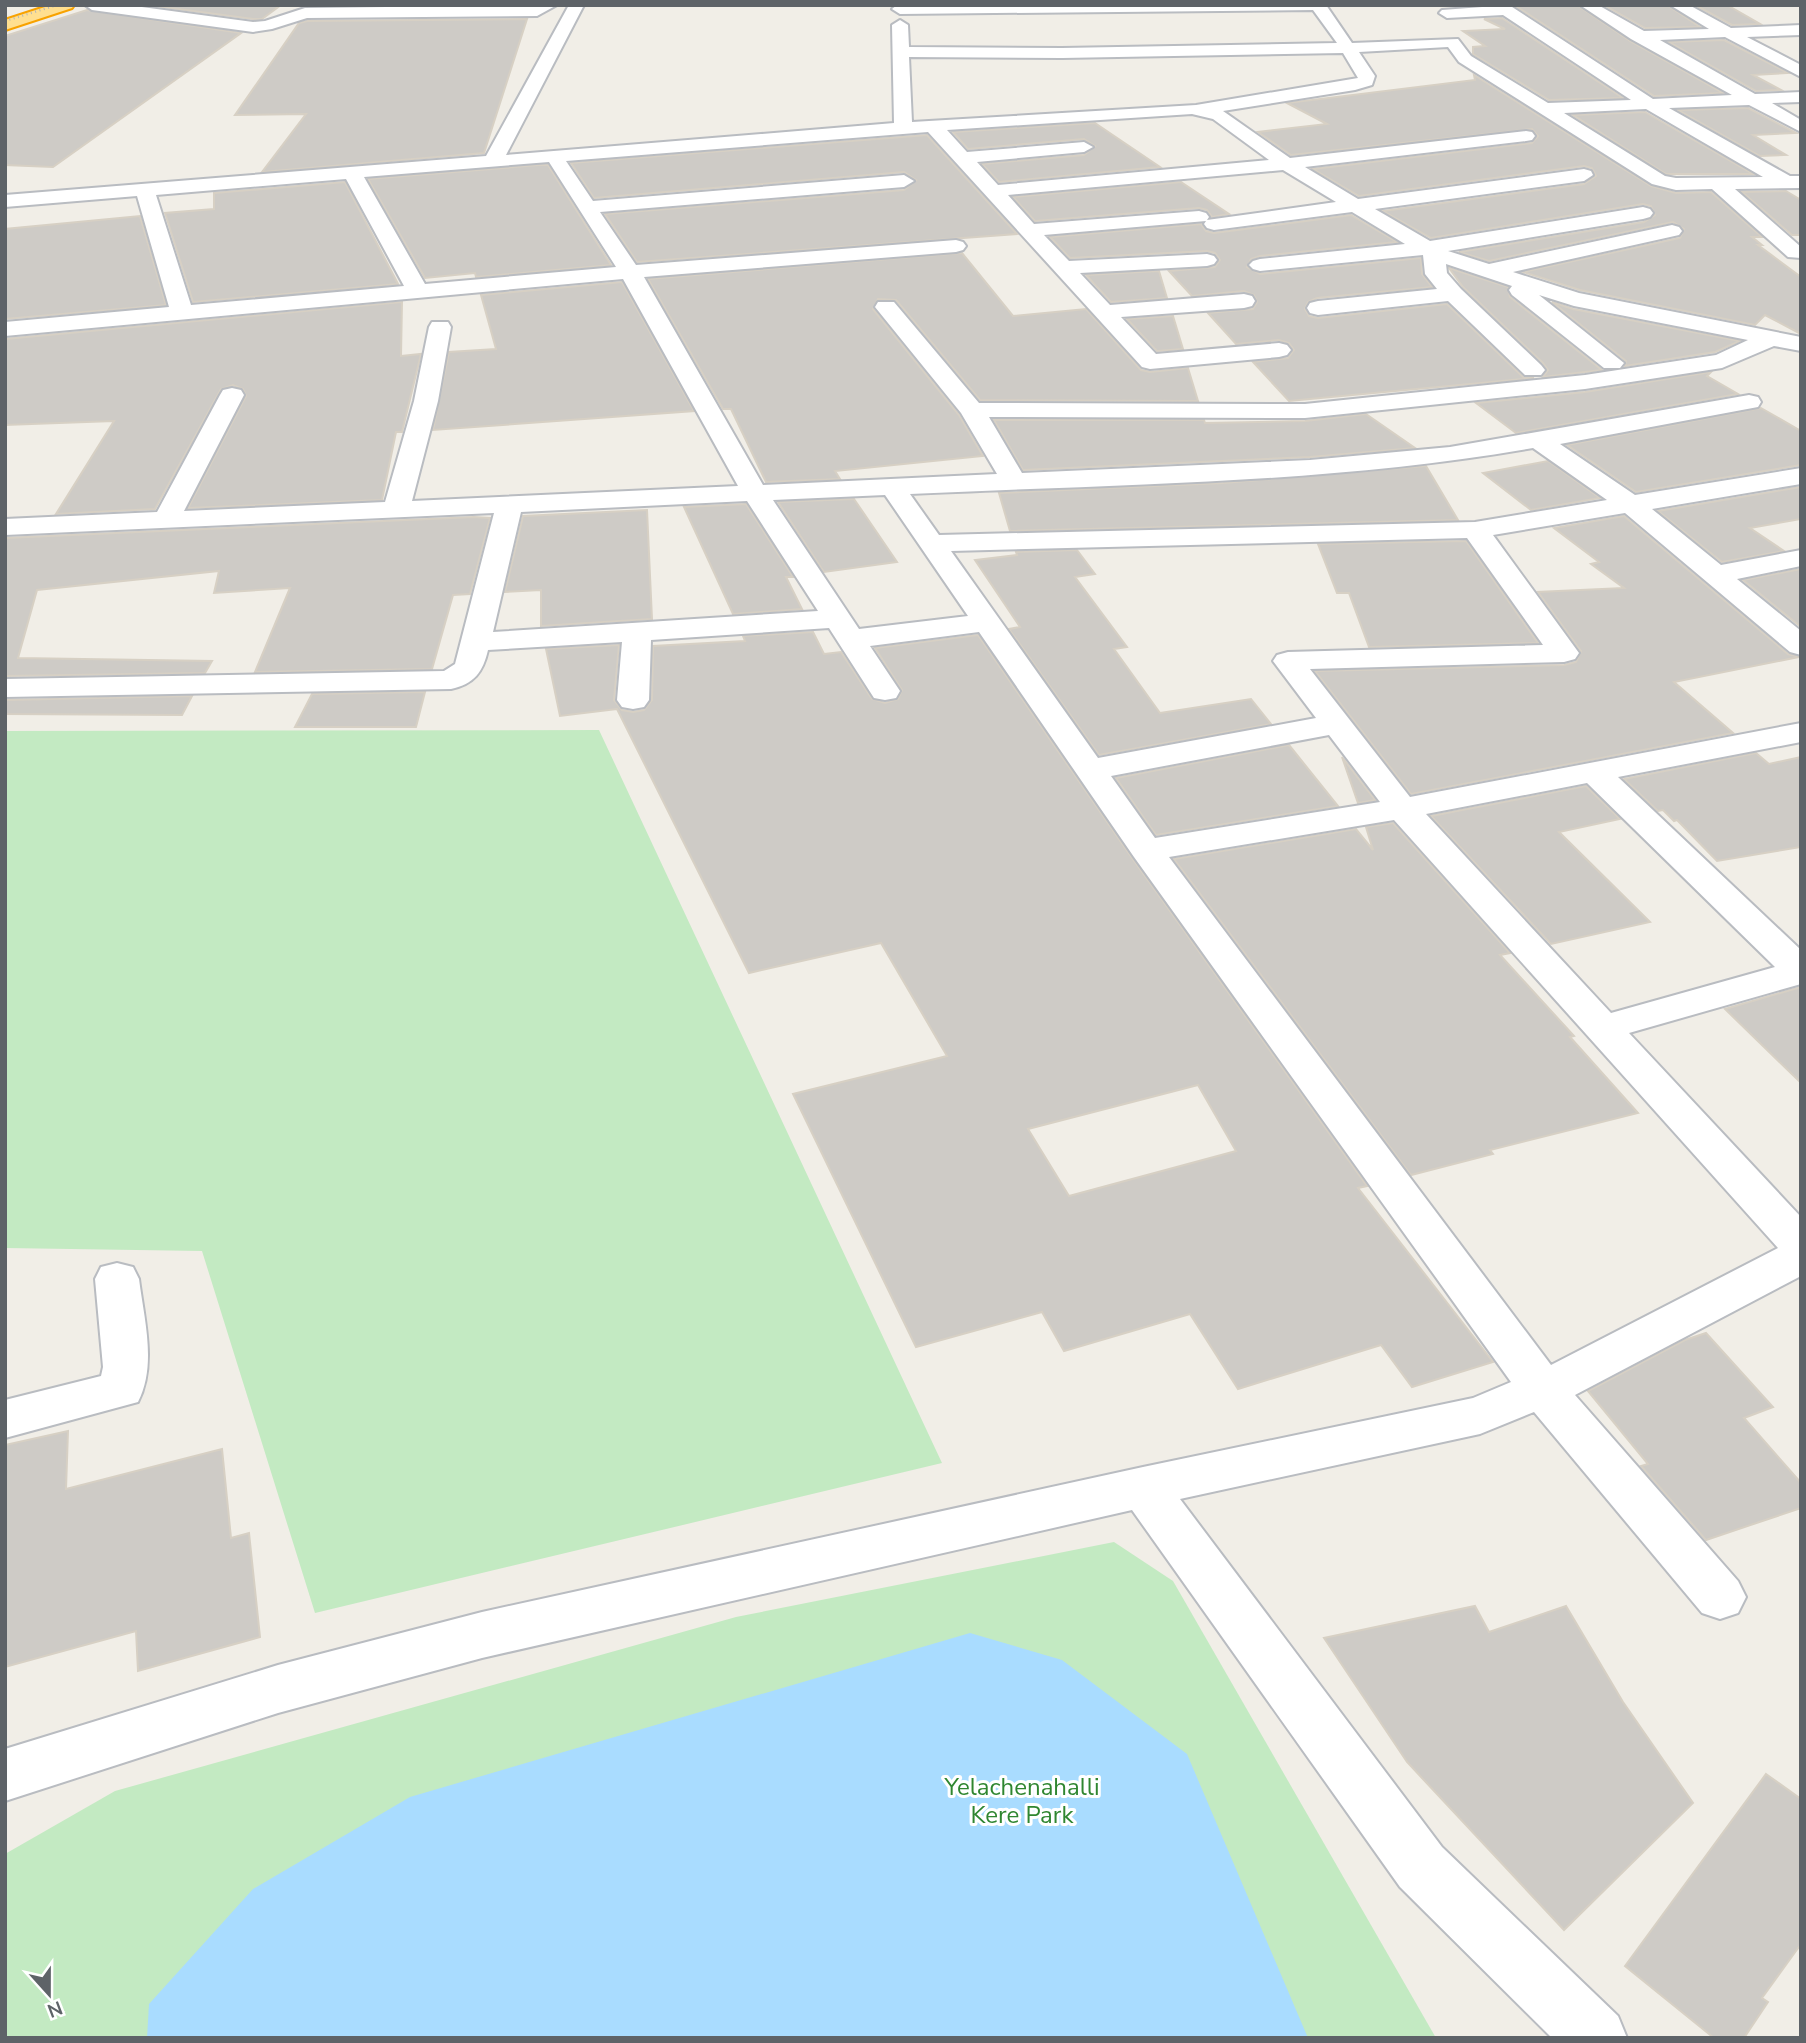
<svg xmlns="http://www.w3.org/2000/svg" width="1806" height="2043" font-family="'Nunito Sans',sans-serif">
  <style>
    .green { fill: #c3eac2 }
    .water { fill: #a9dcff }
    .building { fill: #cecbc6; stroke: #d7d0c4; stroke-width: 2; fill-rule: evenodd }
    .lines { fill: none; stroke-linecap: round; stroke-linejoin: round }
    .minor-casing { stroke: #b9bcc1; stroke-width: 4 }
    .highway-casing { stroke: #f8a200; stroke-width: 4 }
    .minor { fill: #fff; fill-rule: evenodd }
    .highway { fill: #ffdf90; fill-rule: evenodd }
    .rail { stroke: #b5b6b7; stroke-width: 2.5; stroke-dasharray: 1 3.5; stroke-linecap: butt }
    .labels { text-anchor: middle; stroke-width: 6; stroke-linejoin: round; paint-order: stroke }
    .near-park-label { font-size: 24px; fill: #2f8630; stroke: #fff }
  </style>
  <rect width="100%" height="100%" fill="#f1eee7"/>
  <!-- green -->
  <g class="green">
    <path d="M599,730L942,1463L315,1613L202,1251L5,1248V731Z"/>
    <path d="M1114,1542L1173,1581L1436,2038H5V1854L115,1791L736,1617Z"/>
  </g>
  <!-- water -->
  <path class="water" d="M970,1633L1062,1660L1187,1754L1308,2038H147L149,2004L253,1889L410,1797Z"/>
  <!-- building -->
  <g class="building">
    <path d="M148,5H281L262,19H253Z"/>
    <path d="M1514,5H1577L1630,41L1723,93L1654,96Z"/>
    <path d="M1604,5H1667L1700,27L1645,28Z"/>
    <path d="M1695,5H1727L1760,24L1732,25Z"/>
    <path d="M87,10L241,33L53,167L5,165V36Z"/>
    <path d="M1502,18L1623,98L1549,100L1473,54V47L1485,46L1463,31L1505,29L1484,19Z"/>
    <path d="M527,19L484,153L262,172L306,114L235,115L299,23L307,21Z"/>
    <path d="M1724,40L1788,73L1753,75L1781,90L1756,91L1669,42Z"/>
    <path d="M1474,75L1651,186L1676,193L1711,192L1762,237H1752L1762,245H1758L1801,277V334L1765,315L1755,325L1580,290L1523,272L1680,238L1684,229L1673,222L1489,261L1459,252L1644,222L1655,215L1651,206L1643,204L1431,238L1383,211L1584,184L1596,176L1592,168L1584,166L1359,196L1313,169L1532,143L1538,136L1532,129L1291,155L1258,132L1327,124L1287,103L1475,80Z"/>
    <path d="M1748,108L1796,133L1753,135L1786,155L1760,156L1678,110Z"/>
    <path d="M1645,112L1753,174H1666L1573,115Z"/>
    <path d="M1095,123L1160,167L999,182L982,164L1084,155L1095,146L1084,139L968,149L953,132Z"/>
    <path d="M927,135L1017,234L637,262L605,214L904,190L916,180L904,172L594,198L571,163Z"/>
    <path d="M539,165H548L611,265L476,277L475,273L425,278L368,179Z"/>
    <path d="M345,182L398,284L193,302L165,213L214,209V193Z"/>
    <path d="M1181,182L1229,214L1212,217L1207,210L1199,208L1035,221L1013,197Z"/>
    <path d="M1786,191L1801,200V235H1792L1742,192Z"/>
    <path d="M1351,215L1397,242L1260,256L1251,259L1247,267L1260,274L1421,258L1422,274L1432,287L1317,298L1308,302L1305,309L1309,316L1318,318L1447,304L1523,377L1534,378L1289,401L1253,362L1288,358L1294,350L1289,343L1279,340L1236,344L1208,313L1253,309L1257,302L1254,295L1244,291L1192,296L1169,271L1215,267L1220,260L1215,253L1207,251L1070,258L1050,237L1201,224L1206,231L1214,233Z"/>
    <path d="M140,216L166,305L5,319V229Z"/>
    <path d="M962,253L1013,316L1086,309L1141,370L1150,372L1188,368L1198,401L980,400L896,300L878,299L873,309L959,415L983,456L835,471L840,479L766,482L731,409H723L648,279Z"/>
    <path d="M1449,268L1508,287L1510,297L1602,370L1543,377L1548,370L1543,363L1463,287Z"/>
    <path d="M1159,271L1167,298L1111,302L1086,275Z"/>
    <path d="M622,282L694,411L433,430L449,352L496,349L481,295Z"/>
    <path d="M402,302L401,356L421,354L402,432H396L382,500L188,508L246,396L243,389L233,385L221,389L155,509L56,514L114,421L5,425V339Z"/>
    <path d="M1552,302L1573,309L1740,341L1715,352L1625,366L1626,361Z"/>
    <path d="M1173,316L1183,349L1157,351L1127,319Z"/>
    <path d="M1711,372L1707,376L1738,394L1516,433L1476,403L1585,392Z"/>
    <path d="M1761,408L1801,431V465L1636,492L1567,445Z"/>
    <path d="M1366,414L1415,448L1310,457L1023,470L994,420H1204L1205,423L1305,421Z"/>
    <path d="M1548,461L1600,498L1531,510L1483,473Z"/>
    <path d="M1426,466L1458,520L1010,531L999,493L1223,483Z"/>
    <path d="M1801,487V519L1750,528L1784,551L1722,562L1658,511Z"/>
    <path d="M854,499L897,562L824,572L778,502Z"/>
    <path d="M746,504L793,577H786L802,609L733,614L684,507Z"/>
    <path d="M647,510L652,619L541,626V590L505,592L523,516Z"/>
    <path d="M1624,516L1788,654L1799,657L1674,682L1733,733L1411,794L1315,671L1564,665L1576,662L1581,651L1538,592L1624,588L1591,564L1599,562L1554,528Z"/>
    <path d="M474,517L490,518L470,594L453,595L432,669L255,672L290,588L214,593L219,571L37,590L18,658L212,661L205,673L5,676V538Z"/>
    <path d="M1466,541L1538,643L1369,647L1349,593H1337L1318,544Z"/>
    <path d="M1077,550L1095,574L1075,577L1127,647L1114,649L1160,713L1251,699L1271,724L1099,755L1009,629L1020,627L975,560L1017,555L1016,552Z"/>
    <path d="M1801,569V627L1743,580Z"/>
    <path d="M813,632L824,654L841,652L872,699L885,703L898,699L902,690L875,648L978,635L1132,858L1367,1186L1358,1188L1493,1362L1412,1387L1381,1345L1238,1389L1190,1314L1064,1351L1042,1312L916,1347L793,1094L947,1056L881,943L749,973L617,709L560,716L546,649L619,645L614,700L622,710L633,712L644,710L652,700L653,646L745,641L743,636ZM1198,1085L1236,1151L1069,1196L1028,1129Z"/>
    <path d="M425,692L416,727H295L312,694Z"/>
    <path d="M192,696L182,715L5,714V700Z"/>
    <path d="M1289,745L1338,806L1156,835L1116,778Z"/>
    <path d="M1756,753L1769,764L1801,757V847L1717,861L1677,820L1674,821L1663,810L1658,811L1624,779Z"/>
    <path d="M1342,757L1375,800L1358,803Z"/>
    <path d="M1586,786L1620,819L1559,832L1650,922L1551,944L1431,816Z"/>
    <path d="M1393,823L1510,953L1500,955L1574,1036L1570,1037L1638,1113L1490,1150L1493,1154L1411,1175L1174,859L1356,829L1373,850L1366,827Z"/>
    <path d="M1801,987V1083L1725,1009Z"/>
    <path d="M1706,1333L1773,1407L1744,1418L1801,1483V1508L1706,1540L1641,1466L1648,1464L1588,1391L1685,1340Z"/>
    <path d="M68,1431L66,1489L222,1449L231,1538L249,1533L260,1637L138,1671L136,1631L5,1667V1445Z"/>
    <path d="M1475,1606L1489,1632L1566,1606L1623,1702L1693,1803L1564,1930L1407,1762L1324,1638Z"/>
    <path d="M1766,1774L1801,1799V1944L1762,1998L1768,2002L1744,2038H1714L1625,1966Z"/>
  </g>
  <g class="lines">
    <!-- minor casing -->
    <g class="minor-casing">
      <g id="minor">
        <path d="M85,5H127L253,22L265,21L305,8L557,5L537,16L307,18L272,29L253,32L92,10Z"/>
        <path d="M569,5H584L506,155L894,123L892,25L900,20L908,25L909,47L1062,48L1337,43L1313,10L900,14L892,9L897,5H1326L1352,43L1458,39L1471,56L1548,103L1631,100L1503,15L1447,18L1439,13L1442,10L1509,5L1653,99L1732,95L1631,39L1580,5H1598L1644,31L1709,29L1670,5H1689L1731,28L1801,25V35L1747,37L1801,65V77L1725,37L1660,40L1755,94L1801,92V102L1772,103L1801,120V132L1749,105L1669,108L1790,176H1801V188L1735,189L1801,247V258L1788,257L1712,189L1676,190L1652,184L1459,62L1448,47L1359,52L1375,76L1372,85L1355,90L1223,111L1290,158L1526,131L1532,132L1535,136L1532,140L1526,141L1305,167L1358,199L1584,169L1591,171L1593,175L1584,181L1375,209L1430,241L1643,207L1650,209L1653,213L1650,217L1643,219L1448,251L1489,264L1672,225L1679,227L1682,231L1679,235L1513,272L1579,293L1801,337V351L1774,346L1722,368L1585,389L1305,418L989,417L1022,473L1310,460L1450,447L1749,395L1758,397L1761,402L1758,407L1560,444L1635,495L1801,468V484L1652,509L1721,565L1801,550V566L1737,579L1801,631V655L1790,652L1625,513L1493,535L1579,653L1575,659L1564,662L1310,669L1410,797L1801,723V742L1618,777L1801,950V984L1629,1033L1801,1217V1276L1575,1395L1738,1581L1746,1597L1738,1613L1720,1619L1702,1613L1534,1412L1480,1434L1180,1499L1442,1847L1618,2016L1627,2038H1552L1400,1887L1132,1510L482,1658L278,1713L5,1801V1749L278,1665L482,1612L1143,1467L1473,1398L1511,1382L1134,857L979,632L870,646L900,691L896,698L885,700L874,698L829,628L651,640L649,700L644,707L633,709L622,707L617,700L622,642L488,650C483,672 474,684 451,689L5,697V679L444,671L455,664L494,513L5,535V519L157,512L220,395L223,390L232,388L241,390L244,395L184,511L385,502L414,401L429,327L432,322H448L451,327L438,401L412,501L738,486L623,279L5,336V322L169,307L137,196L5,207V195L486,156ZM1343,53L1358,78L1196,105L912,122L909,57L1062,58ZM1646,109L1763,177L1676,178L1665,176L1564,113ZM1192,114L1213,119L1269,160L998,185L977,162L1084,152L1093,147L1084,142L967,152L947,130ZM928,132L1142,367L1150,369L1279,357L1287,355L1291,350L1287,345L1279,343L1156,354L1121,317L1244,308L1252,306L1255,301L1252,296L1244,294L1110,305L1080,273L1207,266L1214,264L1217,260L1214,256L1207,254L1069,261L1044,235L1206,221L1204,224L1207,228L1214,230L1352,212L1405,244L1260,259L1253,261L1249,265L1253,269L1260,271L1423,255L1425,274L1437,289L1318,301L1310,303L1307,308L1310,313L1318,315L1448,301L1525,375H1541L1545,370L1541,365L1461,289L1447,273L1446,264L1512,286L1509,290L1512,295L1604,368H1620L1624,363L1539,295L1574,306L1748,340L1716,355L1585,375L1305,404L979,403L894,302H878L875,307L961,413L997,474L763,485L644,277L956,252L963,250L966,246L963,242L956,240L636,265L600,212L904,187L914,181L904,175L593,201L566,161ZM549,162L616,267L425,284L364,177ZM1283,170L1336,202L1207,220L1209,217L1206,213L1199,211L1034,224L1008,195ZM346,179L404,286L191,305L156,195ZM1533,448L1607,500L1475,522L939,535L910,494C1118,484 1328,484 1533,448ZM885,495L968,616L859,629L773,500ZM747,501L818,611L493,632L521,512ZM1467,538L1543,645L1288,652L1277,655L1273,661L1316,718L1098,758L951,551ZM1329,735L1380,802L1155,838L1111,776ZM1587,783L1775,967L1611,1013L1426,814ZM1394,820L1778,1248L1551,1365L1169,857Z"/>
        <path d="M117,1263L133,1267L139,1279C144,1319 157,1365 138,1402L5,1438V1400L101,1376L103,1367L95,1279L101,1267Z"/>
      </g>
    </g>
    <!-- highway casing -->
    <g class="highway-casing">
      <path id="highway" d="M51,5H74L72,8L5,30V20Z"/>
    </g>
    <!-- minor -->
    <use href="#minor" class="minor"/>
    <!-- highway -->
    <use href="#highway" class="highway"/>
    <!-- rail -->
    <path class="rail" d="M5,21L57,5"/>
  </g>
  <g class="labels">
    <!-- near-park labels -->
    <g class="near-park-label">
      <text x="1022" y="1795">Yelachenahalli<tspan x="1022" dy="28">Kere Park</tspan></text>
    </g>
  </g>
  <!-- border -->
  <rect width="1806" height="2043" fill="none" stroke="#5e6368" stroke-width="14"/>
  <!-- north arrow -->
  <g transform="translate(49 1994) rotate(159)" stroke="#ffffff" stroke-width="5" paint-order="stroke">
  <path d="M0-5L12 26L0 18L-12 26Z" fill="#5e6368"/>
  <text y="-10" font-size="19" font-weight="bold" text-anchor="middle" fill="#5e6368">N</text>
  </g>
</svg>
